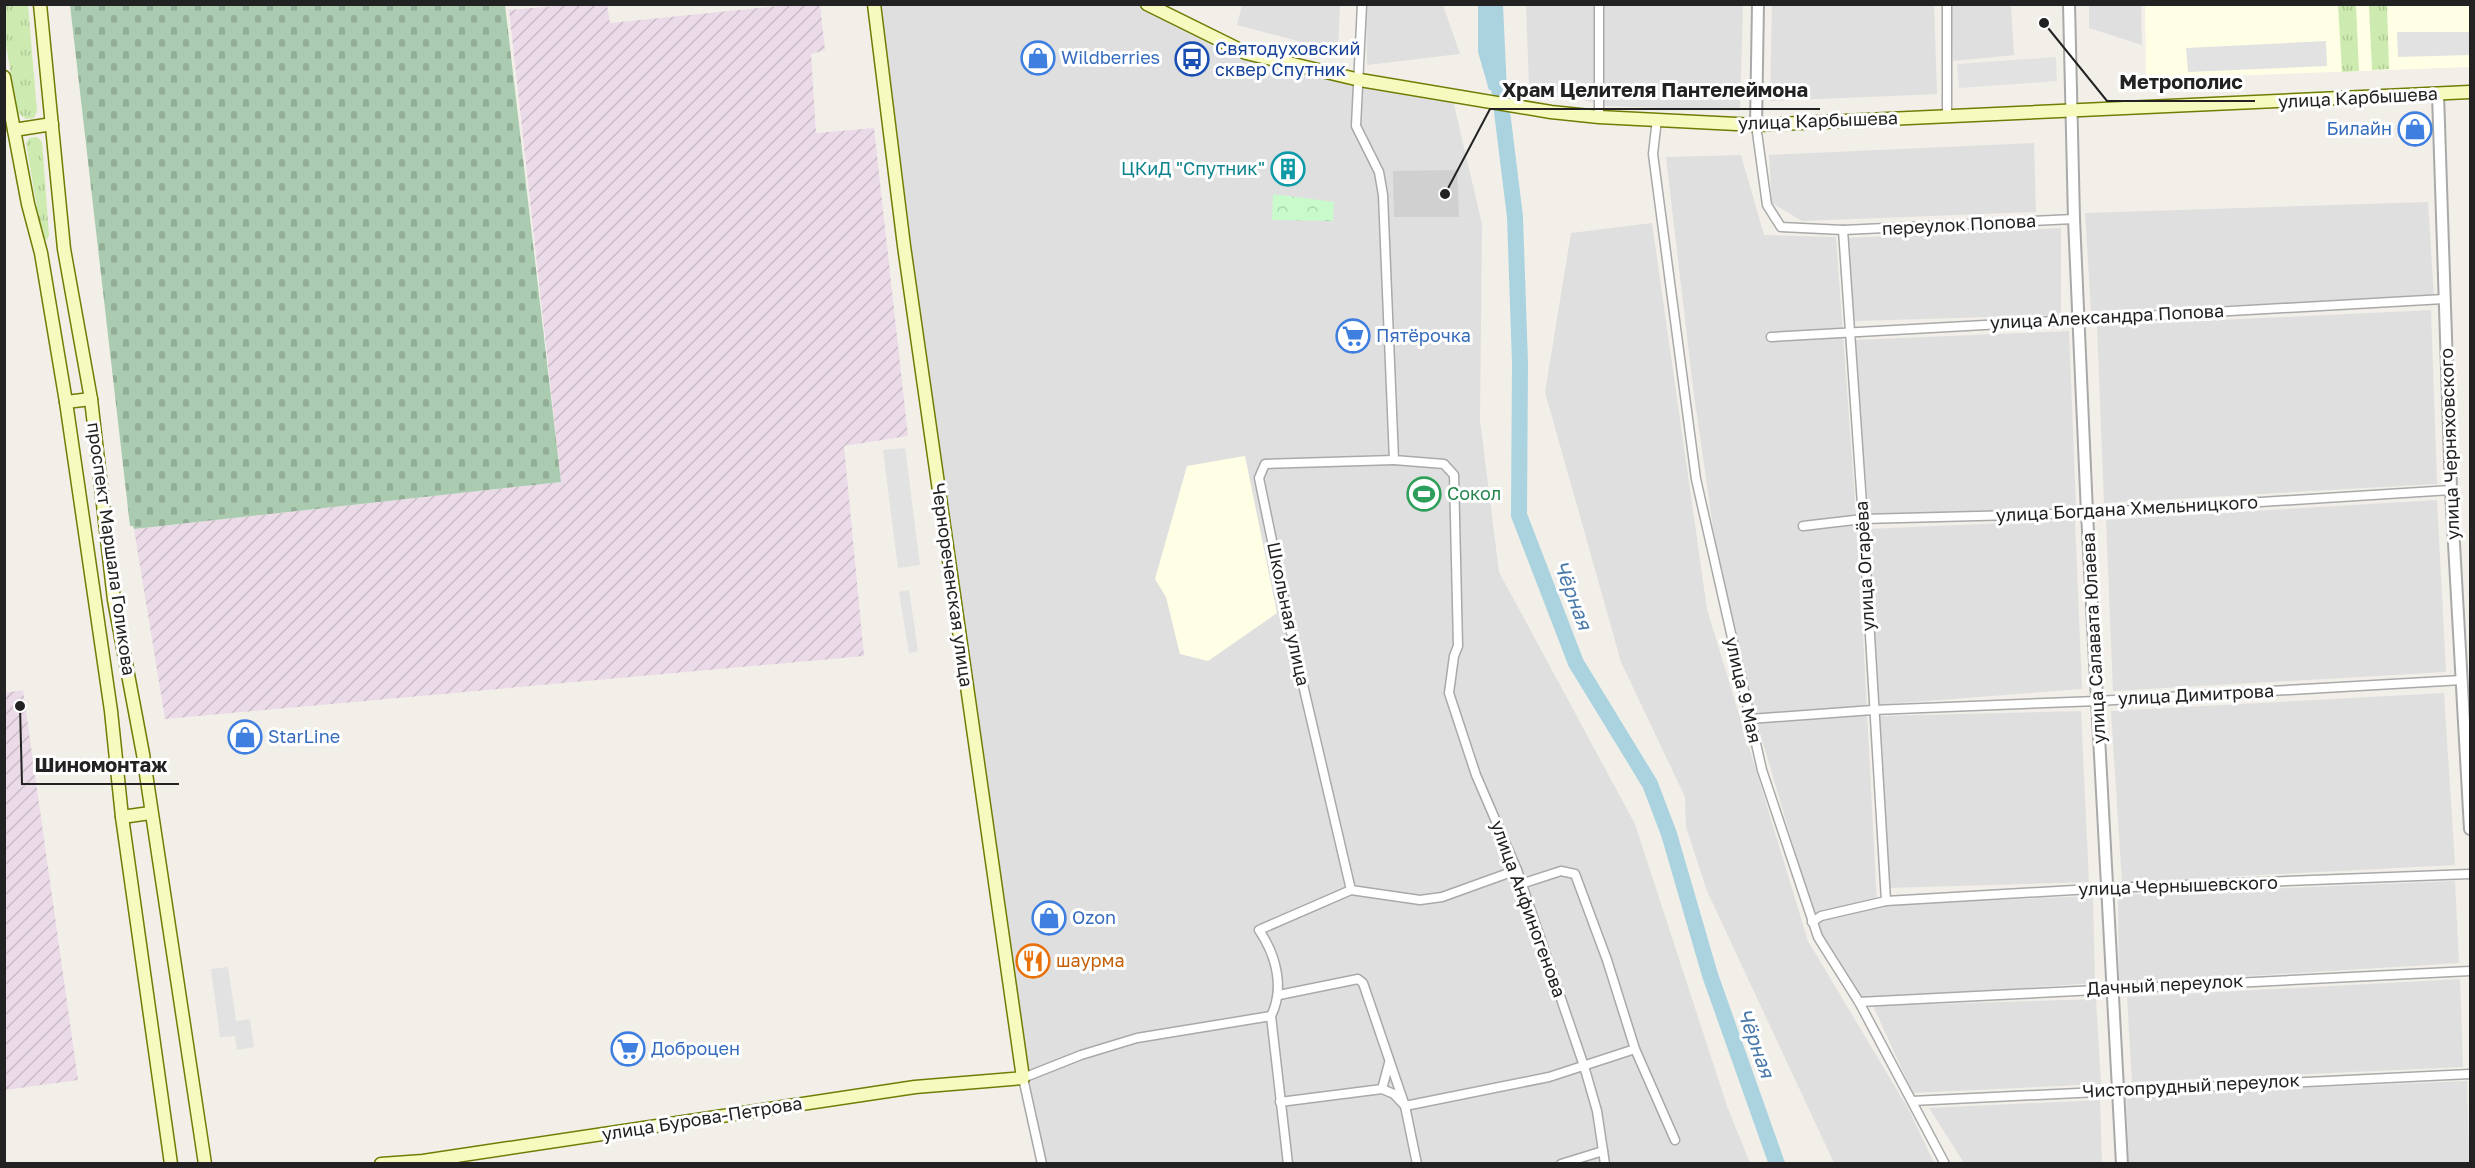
<svg xmlns="http://www.w3.org/2000/svg" width="2475" height="1168" font-family="'Golos Text',sans-serif">
  <style>
    .residential { fill: #e0dfdf }
    .industrial { fill: url(#industrial-furrows) }
    .education { fill: #ffffe5 }
    .religious { fill: #d0d0d0 }
    .grass { fill: url(#grass-tufts) }
    .cemetery { fill: url(#cemetery-stones) }
    .park { fill: url(#park-crowns) }
    .parking { fill: #e2e2e2 }
    .water { fill: #aad3df }
    .lines { fill: none; stroke-linecap: round; stroke-linejoin: round }
    .river { stroke: #aad3df; stroke-width: 16 }
    .minor-casing { stroke: #a9a9a9; stroke-width: 11 }
    .tertiary-casing { stroke: #a9a9a9; stroke-width: 14 }
    .secondary-casing { stroke: #707d05; stroke-width: 15 }
    .minor { stroke: #fff; stroke-width: 8 }
    .tertiary { stroke: #fff; stroke-width: 10 }
    .secondary { stroke: #f7fabf; stroke-width: 12 }
    .labels { text-anchor: middle; stroke-width: 6; stroke-linejoin: round; paint-order: stroke }
    .transit-label { font-size: 18px; fill: #164399; stroke: #fff; text-anchor: start }
    .shop-label { font-size: 18px; fill: #366cbe; stroke: #fff; text-anchor: start }
    .street-label { font-size: 18px; fill: #222; stroke: #fff }
    .culture-label { font-size: 18px; fill: #0d838f; stroke: #fff; text-anchor: end }
    .leisure-label { font-size: 18px; fill: #27864d; stroke: #fff; text-anchor: start }
    .food-label { font-size: 18px; fill: #c56008; stroke: #fff; text-anchor: start }
    .water-label { font-size: 20px; font-style: italic; fill: #4a7aab; stroke: #fff }
    .leader { fill: none; stroke: #222; stroke-width: 2 }
    .callout-dot { fill: #222; stroke: #fff; stroke-width: 2 }
    .callout-label { font-size: 20px; text-anchor: middle; font-weight: bold; fill: #222; stroke: #fff; stroke-width: 6; stroke-linejoin: round; paint-order: stroke }
  </style>
  <defs>
    <pattern id="industrial-furrows" width="10" height="10" patternUnits="userSpaceOnUse" patternTransform="scale(1.5)"><rect width="10" height="10" fill="#ebdbe8"/><path d="M-1 1l2-2M0 10L10 0M9 11l2-2" fill="none" stroke="#c9bcc7"/></pattern>
    <pattern id="grass-tufts" width="24" height="20" patternUnits="userSpaceOnUse" patternTransform="scale(1.5)"><rect width="24" height="20" fill="#cdebb0"/><path d="M3 7l-1-3M5 7V3M7 7l1-3M15 17l-1-3M17 17v-4M19 17l1-3" fill="none" stroke="#b0c997"/></pattern>
    <pattern id="cemetery-stones" width="16" height="16" patternUnits="userSpaceOnUse" patternTransform="scale(1.5)"><rect width="16" height="16" fill="#aacbaf"/><path d="M2 7V4a2 2 0 0 1 4 0v3zM10 15v-3a2 2 0 0 1 4 0v3z" fill="#92ae96"/></pattern>
    <pattern id="park-crowns" width="20" height="18" patternUnits="userSpaceOnUse" patternTransform="scale(1.5)"><rect width="20" height="18" fill="#c8facc"/><path d="M2 6a3 3 0 1 1 6 0M12 15a3 3 0 1 1 6 0" fill="none" stroke="#acd6af"/></pattern>
  </defs>
  <rect width="100%" height="100%" fill="#f2efe9"/>
  <!-- residential -->
  <g class="residential">
    <path d="M876,5H1150L1246,53L1452,96L1482,224L1480,420L1499,572L1635,824L1727,1106L1750,1163H1036Z"/>
    <path d="M1242,5H1340L1338,46H1316L1237,25Z"/>
    <path d="M1366,5H1443L1460,54L1367,65Z"/>
    <path d="M1526,5H1743L1740,111L1605,106L1529,85Z"/>
    <path d="M1772,5H1934L1937,94L1770,101Z"/>
    <path d="M1951,5H2011L2014,55L1953,61Z"/>
    <path d="M2089,5H2141L2142,45L2089,28Z"/>
    <path d="M2034,143L2036,212L1802,221L1772,203L1769,155Z"/>
    <path d="M1741,155L1764,235L1836,237L1859,556L1877,905L2093,896L2095,983L1859,999L1821,939L1726,618L1693,388L1666,157Z"/>
    <path d="M2428,202L2434,297L2091,311L2085,213Z"/>
    <path d="M1652,223L1707,609L1808,941L1909,1110L1934,1163H1834L1707,891L1686,827L1685,797L1621,662L1545,392L1571,233Z"/>
    <path d="M2061,228V315L1855,321L1846,238Z"/>
    <path d="M2431,310L2437,484L2104,503L2097,326Z"/>
    <path d="M2069,331L2076,507L1869,515L1853,340Z"/>
    <path d="M2437,500L2446,672L2113,691L2106,520Z"/>
    <path d="M2075,520L2082,689L1874,705L1867,529Z"/>
    <path d="M2444,693L2455,865L2122,882L2111,711Z"/>
    <path d="M2081,711L2089,882L1888,888L1878,716Z"/>
    <path d="M2455,881L2459,963L2119,984L2118,895Z"/>
    <path d="M2460,979L2463,1067L2132,1082L2127,997Z"/>
    <path d="M2096,999L2101,1084L1913,1093L1873,1006Z"/>
    <path d="M2467,1081L2469,1163H2129L2126,1095Z"/>
    <path d="M2100,1100L2102,1164L1964,1163L1929,1108Z"/>
  </g>
  <!-- industrial -->
  <g class="industrial">
    <path d="M566,5H607L610,23L789,5H820L825,50L811,54L816,133L874,128L908,436L844,446L864,656L165,719L134,529L561,482L509,10Z"/>
    <path d="M23,690L78,1080L5,1090L4,693Z"/>
  </g>
  <!-- education -->
  <g class="education">
    <path d="M2145,5H2470V67L2146,79Z"/>
    <path d="M1245,456L1277,613L1208,661L1180,654L1166,597L1155,579L1187,466Z"/>
  </g>
  <!-- religious -->
  <path class="religious" d="M1457,170L1459,217H1394L1393,171Z"/>
  <!-- grass -->
  <g class="grass">
    <path d="M4,5H28L37,111L34,118L26,119L18,113L5,40Z"/>
    <path d="M2338,5H2356L2359,71L2342,72Z"/>
    <path d="M2369,5H2387L2389,69L2372,70Z"/>
    <path d="M37,137L42,142L49,235L47,240L42,237L26,143L29,138Z"/>
  </g>
  <!-- cemetery -->
  <path class="cemetery" d="M70,5H505L561,482L134,529L133,526H130Z"/>
  <!-- park -->
  <path class="park" d="M1273,194L1334,202L1333,221L1272,220Z"/>
  <!-- parking -->
  <g class="parking">
    <path d="M2397,32H2470V55L2398,57Z"/>
    <path d="M2326,41L2327,66L2188,72L2186,48Z"/>
    <path d="M2056,57L2057,81L1959,88L1957,64Z"/>
    <path d="M905,448L920,565L898,568L883,450Z"/>
    <path d="M909,590L918,651L909,653L899,592Z"/>
    <path d="M228,967L236,1021L250,1019L254,1047L237,1050L235,1036L220,1037L211,969Z"/>
  </g>
  <!-- water -->
  <path class="water" d="M1478,5H1503L1507,92L1489,90L1478,52Z"/>
  <g class="lines">
    <!-- river -->
    <path class="river" d="M1497,71L1515,217L1520,363L1519,515L1576,663L1650,784L1669,834L1710,975L1777,1164"/>
    <!-- minor casing -->
    <g class="minor-casing">
      <g id="minor">
        <path d="M1362,4L1356,126L1379,172L1383,195L1394,460L1444,464L1454,475L1458,646L1454,656L1449,693L1476,775L1517,870L1584,1066L1597,1111L1605,1164"/>
        <path d="M1599,117V4"/>
        <path d="M1947,117V4"/>
        <path d="M1657,119L1653,154L1696,479L1762,770L1818,937L1859,1002L1945,1164"/>
        <path d="M1756,125L1767,205L1781,227L1843,230L2074,219"/>
        <path d="M1843,230L1863,519L1886,901"/>
        <path d="M1771,337L2444,299"/>
        <path d="M1803,526L1863,519L2087,513L2451,490"/>
        <path d="M1750,719L1873,710L2097,701L2462,680"/>
        <path d="M1521,884L1561,871L1575,874L1607,960L1635,1049L1675,1140"/>
        <path d="M1351,890L1293,642L1259,478L1265,464L1394,460"/>
        <path d="M1812,922L1821,916L1886,901L2108,888L2470,874"/>
        <path d="M1279,995L1358,979L1363,983L1405,1106L1417,1164"/>
        <path d="M1859,1002L2470,971"/>
        <path d="M1271,1016C1285,988 1276,955 1259,930L1351,890L1420,900L1442,897L1517,870"/>
        <path d="M1382,1089L1389,1063"/>
        <path d="M1912,1101L2470,1074"/>
        <path d="M1280,1102L1382,1089L1394,1094L1405,1106L1549,1077L1635,1049"/>
        <path d="M1042,1164L1023,1078L1081,1055L1137,1038L1271,1016L1288,1164"/>
        <path d="M1561,1164L1603,1151"/>
      </g>
    </g>
    <!-- tertiary casing -->
    <g class="tertiary-casing">
      <g id="tertiary">
        <path d="M2069,4L2074,219L2087,513L2122,1164"/>
        <path d="M2438,94L2451,490L2470,829"/>
        <path d="M1756,125L1758,4"/>
      </g>
    </g>
    <!-- secondary casing -->
    <g class="secondary-casing">
      <g id="secondary">
        <path d="M40,4L64,249L91,399L114,600L143,754L205,1164"/>
        <path d="M1147,4L1246,53L1360,80L1551,112L1599,117L1756,125L2470,92"/>
        <path d="M4,77L28,204L41,253L66,402L111,711L122,817L171,1164"/>
        <path d="M14,130L52,124"/>
        <path d="M66,402L91,399"/>
        <path d="M122,817L150,813"/>
        <path d="M381,1164L423,1161L915,1087L1023,1078L904,246L874,4"/>
      </g>
    </g>
    <!-- minor -->
    <use href="#minor" class="minor"/>
    <!-- tertiary -->
    <use href="#tertiary" class="tertiary"/>
    <!-- secondary -->
    <use href="#secondary" class="secondary"/>
  </g>
  <!-- icons -->
  <defs>
    <g id="shop-ring" transform="scale(1.725)"><circle r="9.5" fill="#fff" stroke="#3f7fe0" stroke-width="1.5"/><path d="M-5-2.5h2.3a2.7 3.5 0 0 1 5.4 0H5L5.5 6h-11ZM-1.5-2.5h3a1.5 2.3 0 0 0-3 0Z" fill="#3f7fe0"/></g>
    <g id="bus-ring" transform="scale(1.725)"><circle r="9.5" fill="#fff" stroke="#1a4fb4" stroke-width="1.5"/><path d="M-5-6H5V4H4V6H2V4H-2V6H-4V4H-5ZM-3.5-4V0h7V-4ZM-3.5 1.2v1.5H-2V1.2ZM2 1.2v1.5H3.5V1.2Z" fill="#1a4fb4"/></g>
    <g id="building-ring" transform="scale(1.725)"><circle r="9.5" fill="#fff" stroke="#0f9aa8" stroke-width="1.5"/><path d="M-4-6H4V6H1V3H-1V6H-4ZM-2.5-4.3h1.7v1.8h-1.7ZM.8-4.3h1.7v1.8H.8ZM-2.5-1h1.7V.8h-1.7ZM.8-1h1.7V.8H.8Z" fill="#0f9aa8"/></g>
    <g id="supermarket-ring" transform="scale(1.725)"><circle r="9.5" fill="#fff" stroke="#3f7fe0" stroke-width="1.5"/><path d="M-6-5.5h2.5l.6 2H6L4.5 2H-2.5L-4.4-4H-6ZM-1.5 3.2a1.3 1.3 0 1 0 .1 0ZM3 3.2a1.3 1.3 0 1 0 .1 0Z" fill="#3f7fe0"/></g>
    <g id="stadium-ring" transform="scale(1.725)"><circle r="9.5" fill="#fff" stroke="#2e9e5b" stroke-width="1.5"/><path d="M0-5a6.5 5 0 1 0 0 10a6.5 5 0 1 0 0-10ZM-3.5-1.8h7v3.6h-7Z" fill="#2e9e5b"/></g>
    <g id="restaurant-ring" transform="scale(1.725)"><circle r="9.5" fill="#fff" stroke="#e8710a" stroke-width="1.5"/><path d="M-5-6h1v4h1v-4h1v4h1v-4h1v5L-1.5 .5V6h-2V.5L-5-1ZM5-6V6H3V1.5H1.5Q1.5-4 5-6Z" fill="#e8710a"/></g>
  </defs>
  <g fill-rule="evenodd">
    <use href="#shop-ring" x="1038" y="58"/>
    <use href="#bus-ring" x="1192" y="59"/>
    <use href="#shop-ring" x="2415" y="129"/>
    <use href="#building-ring" x="1288" y="169"/>
    <use href="#supermarket-ring" x="1353" y="336"/>
    <use href="#stadium-ring" x="1424" y="494"/>
    <use href="#shop-ring" x="245" y="737"/>
    <use href="#shop-ring" x="1049" y="918"/>
    <use href="#restaurant-ring" x="1033" y="961"/>
    <use href="#supermarket-ring" x="628" y="1049"/>
  </g>
  <g class="labels">
    <!-- transit labels -->
    <g class="transit-label">
      <text x="1215" y="55">Святодуховский<tspan x="1215" dy="21">сквер Спутник</tspan></text>
    </g>
    <!-- shop labels -->
    <g class="shop-label">
      <text x="1061" y="64">Wildberries</text>
      <text x="2392" y="135" text-anchor="end">Билайн</text>
      <text x="1376" y="342">Пятёрочка</text>
      <text x="268" y="743">StarLine</text>
      <text x="1072" y="924">Ozon</text>
      <text x="651" y="1055">Доброцен</text>
    </g>
    <!-- street labels -->
    <g class="street-label">
      <text transform="translate(2358 98) rotate(-3)" y="6">улица Карбышева</text>
      <text transform="translate(1818 121) rotate(-2)" y="6">улица Карбышева</text>
      <text transform="translate(1959 225) rotate(-3)" y="6">переулок Попова</text>
      <text transform="translate(2107 317) rotate(-3)" y="6">улица Александра Попова</text>
      <text transform="translate(2450 444) rotate(-92)" y="6">улица Черняховского</text>
      <text transform="translate(2127 509) rotate(-3)" y="6">улица Богдана Хмельницкого</text>
      <text transform="translate(111 549) rotate(82)" y="6">проспект Маршала Голикова</text>
      <text transform="translate(1865 566) rotate(-93)" y="6">улица Огарёва</text>
      <text transform="translate(952 585) rotate(82)" y="6">Чернореченская улица</text>
      <text transform="translate(1288 614) rotate(78)" y="6">Школьная улица</text>
      <text transform="translate(2094 638) rotate(-93)" y="6">улица Салавата Юлаева</text>
      <text transform="translate(1743 690) rotate(77)" y="6">улица 9 Мая</text>
      <text transform="translate(2196 695) rotate(-3)" y="6">улица Димитрова</text>
      <text transform="translate(2178 886) rotate(-2)" y="6">улица Чернышевского</text>
      <text transform="translate(1528 909) rotate(70)" y="6">улица Анфиногенова</text>
      <text transform="translate(2165 985) rotate(-3)" y="6">Дачный переулок</text>
      <text transform="translate(2191 1086) rotate(-3)" y="6">Чистопрудный переулок</text>
      <text transform="translate(702 1119) rotate(-9)" y="6">улица Бурова-Петрова</text>
    </g>
    <!-- culture labels -->
    <g class="culture-label">
      <text x="1265" y="175">ЦКиД "Спутник"</text>
    </g>
    <!-- leisure labels -->
    <g class="leisure-label">
      <text x="1447" y="500">Сокол</text>
    </g>
    <!-- food labels -->
    <g class="food-label">
      <text x="1056" y="967">шаурма</text>
    </g>
    <!-- water labels -->
    <g class="water-label">
      <text transform="translate(1573 595) rotate(69)" y="7">Чёрная</text>
      <text transform="translate(1756 1043) rotate(70)" y="7">Чёрная</text>
    </g>
  </g>
  <!-- callouts -->
  <path class="leader" d="M2044 23L2107 101H2255M1445 194L1490 109H1820M20 706L22 784H179"/>
  <g class="callout-dot">
    <circle cx="2044" cy="23" r="6"/>
    <circle cx="1445" cy="194" r="6"/>
    <circle cx="20" cy="706" r="6"/>
  </g>
  <g class="callout-label">
    <text x="2181" y="89">Метрополис</text>
    <text x="1655" y="97">Храм Целителя Пантелеймона</text>
    <text x="101" y="772">Шиномонтаж</text>
  </g>
  <!-- border -->
  <rect width="2475" height="1168" fill="none" stroke="#222222" stroke-width="12"/>
</svg>
